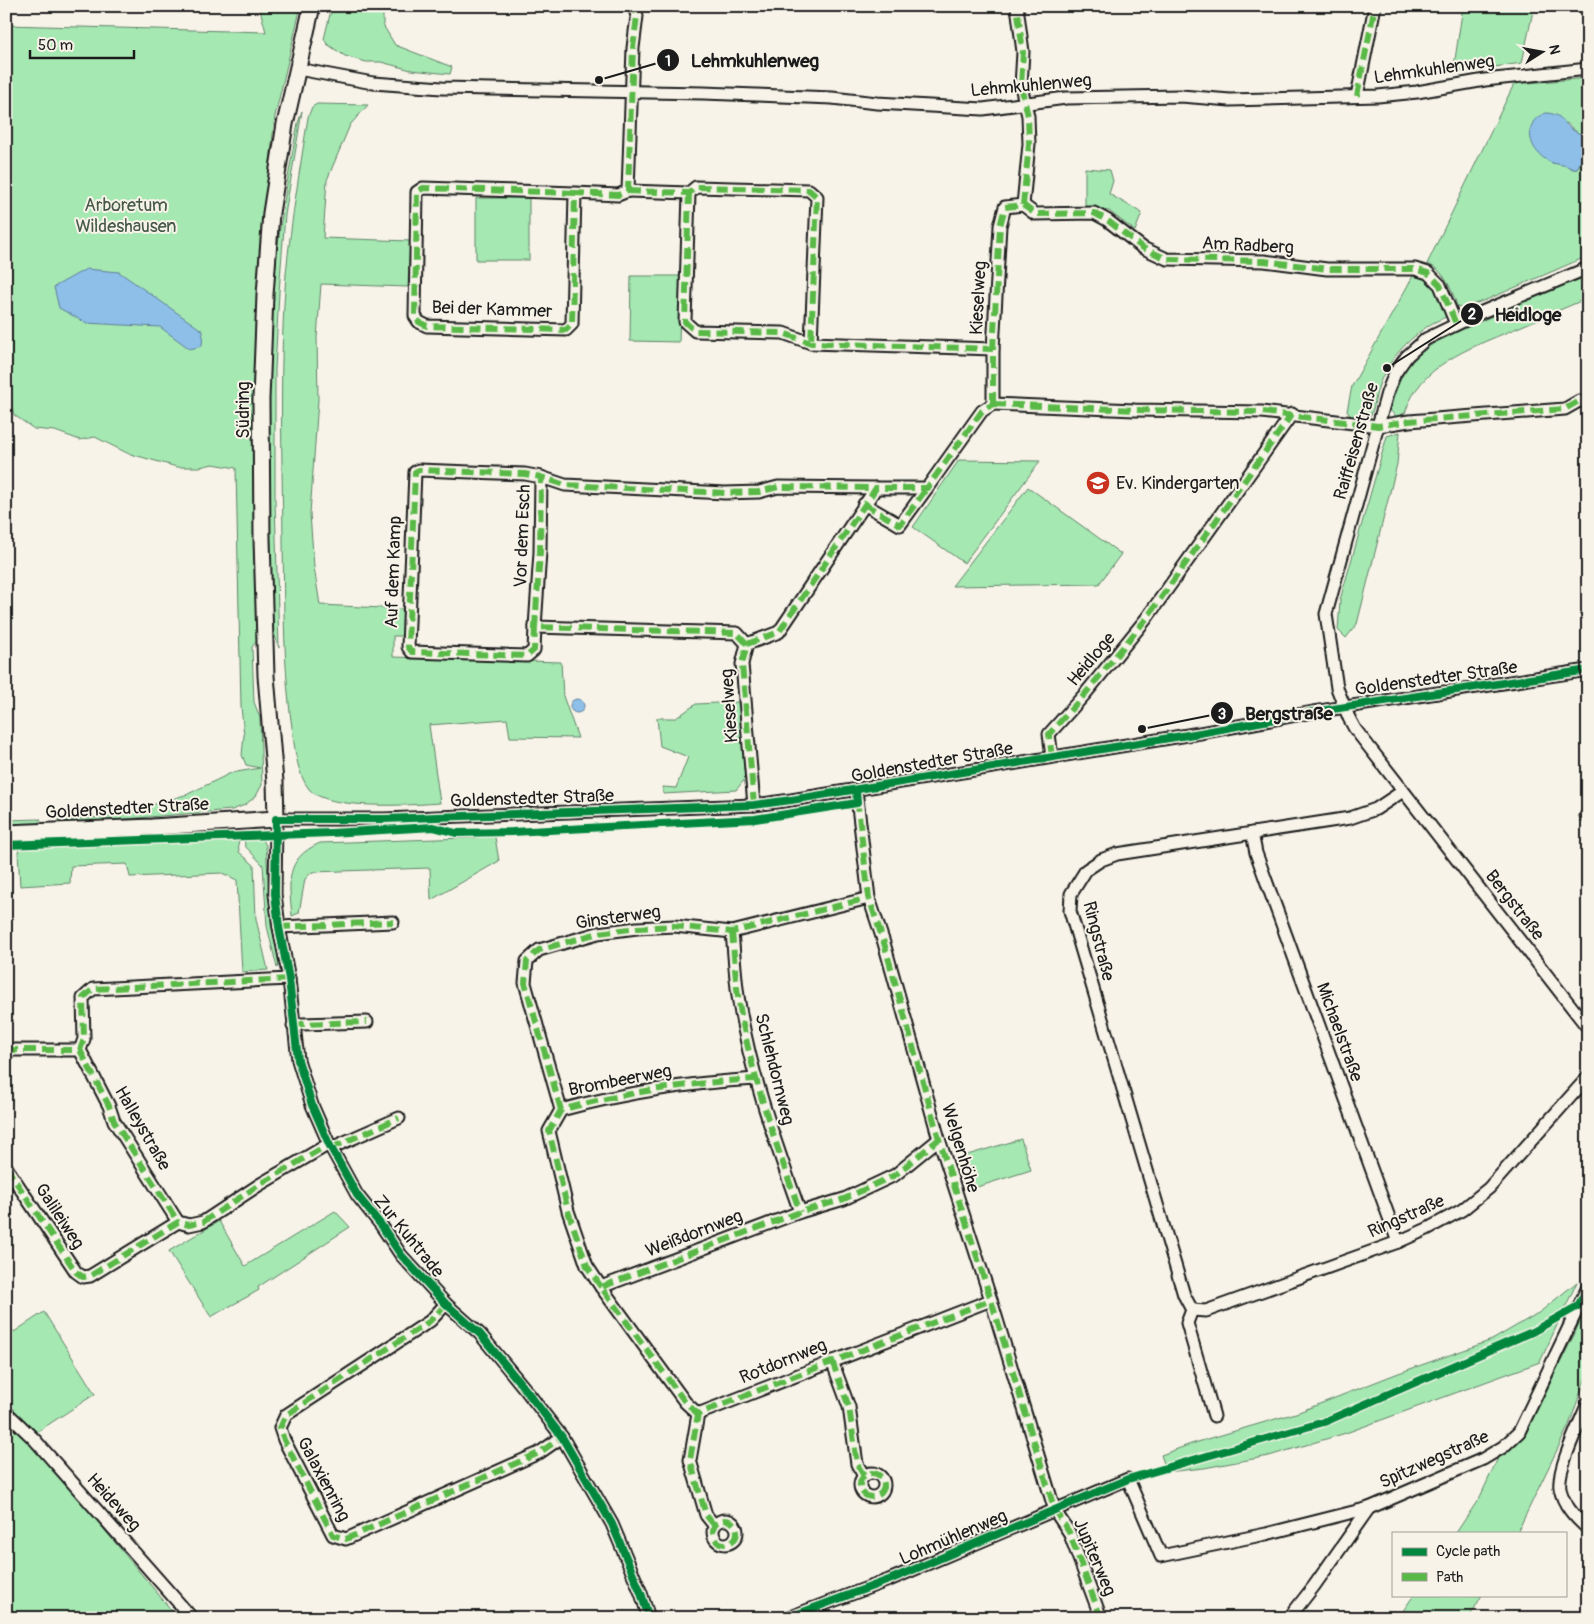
<svg xmlns="http://www.w3.org/2000/svg" width="1594" height="1624" font-family="Pangolin,sans-serif">
  <style>
    .green { fill: #a5e8b2; stroke: #608267; fill-rule: evenodd }
    .water { fill: #8dbfe9; stroke: #607e97 }
    .lines { fill: none; stroke-linecap: round; stroke-linejoin: round }
    .street-casing { stroke: #1c1c1c; stroke-width: 15 }
    .secondary-casing { stroke: #1c1c1c; stroke-width: 19 }
    .street { stroke: #f7f3e8; stroke-width: 11 }
    .secondary { stroke: #f7f3e8; stroke-width: 15 }
    .quiet { stroke: #58b947; stroke-width: 6; stroke-dasharray: 12 6; stroke-linecap: butt }
    .cycleway-casing { stroke: #f7f3e8; stroke-width: 11 }
    .cycleway { stroke: #00873e; stroke-width: 8 }
    .labels { text-anchor: middle; stroke-width: 4; stroke-linejoin: round; paint-order: stroke }
    .street-label { font-size: 18px; fill: #1c1c1c; stroke: #f7f3e8 }
    .park-label { font-size: 18px; fill: #455949; stroke: #f7f3e8 }
    .poi-label { font-size: 18px; fill: #1c1c1c; stroke: #f7f3e8; text-anchor: start }
    .leader { fill: none; stroke: #1c1c1c; stroke-width: 2 }
    .callout-dot { fill: #1c1c1c; stroke: #f7f3e8; stroke-width: 2 }
    .mark-label { font-size: 15px; text-anchor: middle; font-weight: bold; fill: #fff }
    .callout-label { font-size: 19px; text-anchor: middle; font-weight: bold; fill: #1c1c1c; stroke: #f7f3e8; stroke-width: 4; stroke-linejoin: round; paint-order: stroke }
  </style>
  <rect width="100%" height="100%" fill="#f7f3e8"/>
  <filter id="ink" filterUnits="userSpaceOnUse"><feTurbulence type="fractalNoise" baseFrequency=".02" numOctaves="2"/><feDisplacementMap in="SourceGraphic" scale="10" xChannelSelector="R" yChannelSelector="G"/><feConvolveMatrix kernelMatrix="1 2 1 2 8 2 1 2 1" color-interpolation-filters="sRGB"/></filter>
  <g filter="url(#ink)">
    <!-- green -->
    <g class="green">
      <path d="M259,6H301L275,116L258,273L253,390V493L258,640L252,647L254,702L260,718L262,785L256,796L245,805L232,810L66,824L58,820L116,816L188,794L231,773L260,768L246,765L242,755L244,735L241,707L236,468L213,464L200,467H177L127,453L95,437L80,440L55,431L34,429L14,415L6,387V25L266,32Z"/>
      <path d="M332,6H383V25L395,45L452,67L450,74L411,70L381,62H366L345,56L327,44L324,39Z"/>
      <path d="M1463,6H1534L1522,63L1453,73Z"/>
      <path d="M1588,78V256L1486,300L1462,308L1457,306C1452,290 1444,269 1427,264L1515,82L1527,83ZM1567,123C1573,130 1580,133 1584,141C1582,151 1583,159 1577,169H1573L1567,165L1552,163L1535,148Z"/>
      <path d="M317,104L368,105L350,125L327,180L323,238L410,241L408,287L321,284L317,338L318,400L310,514L314,567L320,605L404,609L403,636H393V657L561,662L563,696L578,738L510,737L507,719L429,725L440,803C412,805 327,811 309,789C298,775 295,752 293,735C283,670 284,605 283,540C282,451 279,363 286,274C291,221 300,169 308,117L312,107Z"/>
      <path d="M302,111L285,215L279,292L275,370V501L279,648L273,630C270,515 266,399 274,284C278,230 288,176 298,123Z"/>
      <path d="M1085,168L1110,170L1113,181L1109,194L1142,213L1135,231L1109,211L1085,208Z"/>
      <rect x="476" y="198" width="53" height="62"/>
      <path d="M631,276H681L679,342L630,341Z"/>
      <path d="M1413,276C1437,279 1439,296 1448,316C1442,319 1436,321 1431,324C1408,339 1388,360 1379,385C1375,395 1375,406 1371,415L1351,417L1347,411L1352,386Z"/>
      <path d="M1588,276V298C1562,309 1536,320 1510,331C1468,349 1420,365 1405,413L1396,417L1390,410C1400,375 1406,362 1437,341L1541,294Z"/>
      <path d="M1400,432L1397,464L1357,624L1346,638L1338,630L1340,600L1387,436Z"/>
      <path d="M959,460L1040,461L964,563L913,527Z"/>
      <path d="M1028,487L1121,554L1099,584L952,586Z"/>
      <path d="M739,702L745,779L736,790L663,794V787L676,788L688,757L660,746L657,718H676L696,704Z"/>
      <path d="M41,819L37,825L6,826V820Z"/>
      <path d="M244,837H261L266,845L271,925L280,963L277,968L267,926L263,865L245,846Z"/>
      <path d="M495,837L499,861L431,900L430,868L312,872L305,879L299,913L292,916C289,882 284,859 320,843Z"/>
      <path d="M238,838L239,852L254,865L256,919L268,970L242,972L237,880L222,873L130,877L127,864L71,866L70,883L20,886L18,852L20,847Z"/>
      <path d="M1021,1139L1031,1170L974,1188L964,1156Z"/>
      <path d="M335,1211L350,1227L258,1287L259,1290C243,1300 227,1307 211,1317L169,1251L219,1221L245,1266Z"/>
      <path d="M1577,1282L1540,1362L1346,1433L1269,1456L1204,1468L1167,1472L1161,1455L1191,1444L1299,1412L1396,1374L1492,1340L1540,1312Z"/>
      <path d="M1588,1302V1371L1569,1425L1517,1533H1456L1480,1497L1498,1458L1523,1437L1574,1335Z"/>
      <path d="M44,1312L95,1394L37,1432L6,1404V1320L14,1332Z"/>
      <path d="M6,1418L28,1438L178,1618H6Z"/>
      <path d="M1414,1595H1482L1469,1618H1398Z"/>
    </g>
    <!-- water -->
    <g class="water">
      <path d="M1546,113C1563,114 1562,123 1573,130C1577,133 1580,133 1584,136L1583,156L1577,169H1573C1565,164 1558,165 1550,162C1538,156 1528,143 1531,129C1532,120 1538,116 1546,113Z"/>
      <path d="M86,269L119,272L203,331L202,346L190,349L160,327L86,323L59,308L54,287Z"/>
      <circle cx="577" cy="706" r="7"/>
    </g>
    <g class="lines">
      <!-- street casing -->
      <g class="street-casing">
        <g id="street">
          <path d="M298,69L373,83L442,88L703,93L832,98L877,103L983,109L1066,98L1181,96L1230,100L1378,96L1417,92L1485,80L1588,69"/>
          <path d="M1357,96L1375,6"/>
          <path d="M628,191L689,193L696,187L809,190L817,197L811,343"/>
          <path d="M575,193L423,188L417,192L415,316L419,322L427,326L566,330L572,324L575,193L618,195L628,191L633,48L637,16L634,6"/>
          <path d="M689,193L685,322L695,331L783,333L811,343L993,349"/>
          <path d="M1023,205L1035,214L1094,213L1107,220L1143,248L1167,259L1264,261L1327,269H1415L1428,273L1440,285L1456,324"/>
          <path d="M1588,268L1482,312L1426,339L1407,356L1395,373L1387,393L1326,614L1337,688L1349,718L1355,729L1588,1028"/>
          <path d="M993,404L1135,410L1262,412L1378,426L1409,421L1565,409L1579,401L1588,402"/>
          <path d="M993,404V349L1000,226L1005,207L1023,205L1029,144L1028,116L1021,86L1023,52L1017,6"/>
          <path d="M864,504L900,525L927,488"/>
          <path d="M535,627L534,650L527,656L412,652L408,647L415,472L419,470L525,474L541,477"/>
          <path d="M747,644L737,633L535,627L540,552L541,477L565,485L725,493L759,492L778,487L876,488"/>
          <path d="M1052,757L1049,734L1085,694L1146,619L1292,414"/>
          <path d="M856,790L869,898L884,943L939,1139L991,1300L1055,1511L1069,1532L1101,1618"/>
          <path d="M754,805L742,664L747,644L779,632L876,488H927L982,411L993,404"/>
          <path d="M1586,816L1588,814"/>
          <path d="M1252,833L1256,853L1398,1242"/>
          <path d="M279,927L393,922"/>
          <path d="M732,932C734,953 735,975 738,996C749,1070 775,1141 800,1212"/>
          <path d="M293,1026L302,1024L367,1022"/>
          <path d="M6,1050H80L84,1039L83,998L93,989L289,979"/>
          <path d="M80,1050L109,1106L114,1121L178,1222"/>
          <path d="M561,1110L525,983L527,961L539,950L598,933L637,928L674,926L732,932L869,898"/>
          <path d="M331,1148L399,1118"/>
          <path d="M6,1167L76,1272L83,1277L90,1276L178,1222L189,1225L203,1222L259,1185L329,1144"/>
          <path d="M601,1287L587,1266L568,1211L549,1131L561,1110C626,1092 689,1083 756,1079"/>
          <path d="M446,1304L430,1321L286,1415L280,1428L284,1440L333,1535L346,1539L539,1453L562,1437"/>
          <path d="M1192,1310L1184,1295L1070,911L1071,894L1086,870L1101,860L1117,854L1350,818L1376,809L1403,791"/>
          <path d="M1192,1310L1206,1311L1398,1242L1427,1229L1462,1210L1489,1188L1588,1077"/>
          <path d="M1192,1310L1187,1323L1214,1416"/>
          <path d="M832,1361L849,1407L857,1464L864,1476"/>
          <path d="M1588,1403C1580,1423 1557,1468 1560,1488C1563,1505 1575,1517 1588,1529"/>
          <path d="M6,1412L34,1439L192,1618"/>
          <path d="M698,1414L685,1402L601,1287L800,1212L844,1199L895,1175L939,1139"/>
          <circle cx="872" cy="1485" r="12"/>
          <circle cx="725" cy="1532" r="12"/>
          <path d="M714,1525L706,1515L690,1460L698,1414L991,1300"/>
          <path d="M649,1618L641,1593L612,1524L562,1437L525,1389L480,1334L446,1304L401,1255L381,1225L357,1195L329,1144L312,1105L298,1060L289,979L279,927L275,894L276,819H384L754,805L791,800L1200,733L1313,712L1588,670"/>
          <path d="M787,1618L889,1580L1128,1479L1161,1556L1266,1534L1369,1508L1483,1459L1503,1447L1519,1432L1588,1287"/>
          <path d="M1289,1618L1314,1586L1369,1508"/>
        </g>
      </g>
      <!-- secondary casing -->
      <g class="secondary-casing">
        <path id="secondary" d="M6,833L152,827L276,819L275,782L266,676L262,539L261,399L265,295L271,213L285,124L312,6"/>
      </g>
      <!-- street -->
      <use href="#street" class="street"/>
      <!-- secondary -->
      <use href="#secondary" class="secondary"/>
      <!-- quiet -->
      <g class="quiet">
        <path d="M1357,96L1375,6"/>
        <path d="M628,191L689,193L696,187L809,190L817,197L811,343"/>
        <path d="M575,193L423,188L417,192L415,316L419,322L427,326L566,330L572,324L575,193L618,195L628,191L633,48L637,16L634,6"/>
        <path d="M689,193L685,322L695,331L783,333L811,343L993,349"/>
        <path d="M1023,205L1035,214L1094,213L1107,220L1143,248L1167,259L1264,261L1327,269H1415L1428,273L1440,285L1456,324"/>
        <path d="M993,404L1135,410L1262,412L1378,426L1409,421L1565,409L1579,401L1588,402"/>
        <path d="M993,404V349L1000,226L1005,207L1023,205L1029,144L1028,116L1021,86L1023,52L1017,6"/>
        <path d="M864,504L900,525L927,488"/>
        <path d="M535,627L534,650L527,656L412,652L408,647L415,472L419,470L525,474L541,477"/>
        <path d="M747,644L737,633L535,627L540,552L541,477L565,485L725,493L759,492L778,487L876,488"/>
        <path d="M1052,757L1049,734L1085,694L1146,619L1292,414"/>
        <path d="M857,799L869,898L884,943L939,1139L991,1300L1055,1511L1069,1532L1101,1618"/>
        <path d="M754,805L742,664L747,644L779,632L876,488H927L982,411L993,404"/>
        <path d="M1586,816L1588,814"/>
        <path d="M279,927L393,922"/>
        <path d="M732,932C734,953 735,975 738,996C749,1070 775,1141 800,1212"/>
        <path d="M293,1026L302,1024L367,1022"/>
        <path d="M6,1050H80L84,1039L83,998L93,989L289,979"/>
        <path d="M80,1050L109,1106L114,1121L178,1222"/>
        <path d="M561,1110L525,983L527,961L539,950L598,933L637,928L674,926L732,932L869,898"/>
        <path d="M331,1148L399,1118"/>
        <path d="M6,1167L76,1272L83,1277L90,1276L178,1222L189,1225L203,1222L259,1185L329,1144"/>
        <path d="M601,1287L587,1266L568,1211L549,1131L561,1110C626,1092 689,1083 756,1079"/>
        <path d="M446,1304L430,1321L286,1415L280,1428L284,1440L333,1535L346,1539L539,1453L562,1437"/>
        <path d="M832,1361L849,1407L857,1464L864,1476"/>
        <path d="M698,1414L685,1402L601,1287L800,1212L844,1199L895,1175L939,1139"/>
        <circle cx="872" cy="1485" r="12"/>
        <circle cx="725" cy="1532" r="12"/>
        <path d="M714,1525L706,1515L690,1460L698,1414L991,1300"/>
      </g>
      <!-- cycleway casing -->
      <g class="cycleway-casing">
        <g id="cycleway">
          <path d="M6,845L331,833L433,827L456,833L512,832L755,819L857,803L856,790"/>
          <path d="M649,1618L641,1593L612,1524L562,1437L525,1389L480,1334L446,1304L401,1255L381,1225L357,1195L329,1144L312,1105L298,1060L289,979L279,927L275,894L276,819H384L754,805L791,800L1200,733L1313,712L1588,670"/>
          <path d="M787,1618L889,1580L1128,1479L1324,1422L1532,1332L1578,1306L1588,1287"/>
        </g>
      </g>
      <!-- cycleway -->
      <use href="#cycleway" class="cycleway"/>
    </g>
  </g>
  <!-- icons -->
  <defs>
    <g id="school-disc" transform="scale(1.25)"><circle r="9.5" fill="#c8321e" stroke="#f7f3e8"/><path d="M0-5L7-2L0 1L-7-2ZM-4 1L0 2.5L4 1V4Q0 6-4 4Z" fill="#fff"/></g>
  </defs>
  <g fill-rule="evenodd">
    <use href="#school-disc" x="1098" y="483"/>
  </g>
  <g class="labels">
    <!-- street labels -->
    <g class="street-label">
      <text transform="translate(1434 69) rotate(-8)" y="6">Lehmkuhlenweg</text>
      <text transform="translate(1031 85) rotate(-5)" y="6">Lehmkuhlenweg</text>
      <text transform="translate(1248 245) rotate(3)" y="6">Am Radberg</text>
      <text transform="translate(978 298) rotate(-87)" y="6">Kieselweg</text>
      <text transform="translate(492 309) rotate(2)" y="6">Bei der Kammer</text>
      <text transform="translate(243 410) rotate(-90)" y="6">Südring</text>
      <text transform="translate(1356 441) rotate(-74)" y="6">Raiffeisenstraße</text>
      <text transform="translate(522 536) rotate(-88)" y="6">Vor dem Esch</text>
      <text transform="translate(393 572) rotate(-88)" y="6">Auf dem Kamp</text>
      <text transform="translate(1091 659) rotate(-50)" y="6">Heidloge</text>
      <text transform="translate(1436 678) rotate(-8)" y="6">Goldenstedter Straße</text>
      <text transform="translate(729 706) rotate(-94)" y="6">Kieselweg</text>
      <text transform="translate(932 762) rotate(-10)" y="6">Goldenstedter Straße</text>
      <text transform="translate(532 798) rotate(-2)" y="6">Goldenstedter Straße</text>
      <text transform="translate(127 808) rotate(-3)" y="6">Goldenstedter Straße</text>
      <text transform="translate(1515 905) rotate(52)" y="6">Bergstraße</text>
      <text transform="translate(618 917) rotate(-8)" y="6">Ginsterweg</text>
      <text transform="translate(1099 941) rotate(76)" y="6">Ringstraße</text>
      <text transform="translate(1340 1032) rotate(70)" y="6">Michaelstraße</text>
      <text transform="translate(775 1069) rotate(76)" y="6">Schlehdornweg</text>
      <text transform="translate(620 1080) rotate(-11)" y="6">Brombeerweg</text>
      <text transform="translate(143 1128) rotate(60)" y="6">Halleystraße</text>
      <text transform="translate(961 1148) rotate(73)" y="6">Welgenhöhe</text>
      <text transform="translate(60 1216) rotate(57)" y="6">Galileiweg</text>
      <text transform="translate(1406 1216) rotate(-24)" y="6">Ringstraße</text>
      <text transform="translate(694 1233) rotate(-21)" y="6">Weißdornweg</text>
      <text transform="translate(409 1236) rotate(51)" y="6">Zur Kuhtrade</text>
      <text transform="translate(783 1361) rotate(-22)" y="6">Rotdornweg</text>
      <text transform="translate(1434 1459) rotate(-24)" y="6">Spitzwegstraße</text>
      <text transform="translate(324 1479) rotate(62)" y="6">Galaxienring</text>
      <text transform="translate(114 1502) rotate(48)" y="6">Heideweg</text>
      <text transform="translate(953 1537) rotate(-23)" y="6">Lohmühlenweg</text>
      <text transform="translate(1095 1557) rotate(67)" y="6">Jupiterweg</text>
    </g>
    <!-- park labels -->
    <g class="park-label">
      <text x="126" y="211">Arboretum<tspan x="126" dy="21">Wildeshausen</tspan></text>
    </g>
    <!-- poi labels -->
    <g class="poi-label">
      <text x="1116" y="489">Ev. Kindergarten</text>
    </g>
  </g>
  <!-- callouts -->
  <path class="leader" d="M599 80L668 60M1387 368L1472 314M1142 729L1222 713"/>
  <g class="callout-dot">
    <circle cx="599" cy="80" r="5"/>
    <circle cx="1387" cy="368" r="5"/>
    <circle cx="1142" cy="729" r="5"/>
    <circle cx="668" cy="60" r="12"/>
    <circle cx="1472" cy="314" r="12"/>
    <circle cx="1222" cy="713" r="12"/>
  </g>
  <g class="mark-label">
    <text x="668" y="66">1</text>
    <text x="1472" y="319">2</text>
    <text x="1222" y="719">3</text>
  </g>
  <g class="callout-label">
    <text x="755" y="67">Lehmkuhlenweg</text>
    <text x="1528" y="321">Heidloge</text>
    <text x="1289" y="720">Bergstraße</text>
  </g>
  <!-- margin -->
  <rect width="1594" height="1624" fill="none" stroke="#f7f3e8" stroke-width="25"/>
  <rect x="12" y="12" width="1569" height="1599" fill="none" stroke="#1c1c1c" stroke-width="2" filter="url(#ink)"/>
  <!-- legend -->
  <rect x="1392" y="1532" width="175" height="65" fill="#f7f3e8" stroke="#9f9d96"/>
  <rect x="1402" y="1548" width="25" height="8" fill="#00873e" stroke="#9f9d96"/>
  <text x="1436" y="1556" font-size="15" fill="#1c1c1c">Cycle path</text>
  <rect x="1402" y="1573" width="25" height="8" fill="#58b947" stroke="#9f9d96"/>
  <text x="1436" y="1582" font-size="15" fill="#1c1c1c">Path</text>
  <!-- north arrow -->
  <g transform="translate(1542 52) rotate(79)" stroke="#f7f3e8" stroke-width="4" paint-order="stroke">
  <path d="M0-4L9 19L0 12L-9 19Z" fill="#1c1c1c"/>
  <text y="-8" font-size="14" font-weight="bold" text-anchor="middle" fill="#1c1c1c">N</text>
  </g>
  <!-- scale -->
  <path d="M30 50v8h104v-8" fill="none" stroke="#1c1c1c" stroke-width="2.5"/>
  <text x="38" y="50" font-size="15" fill="#1c1c1c" stroke="#f7f3e8" stroke-width="4" paint-order="stroke">50 m</text>
</svg>
